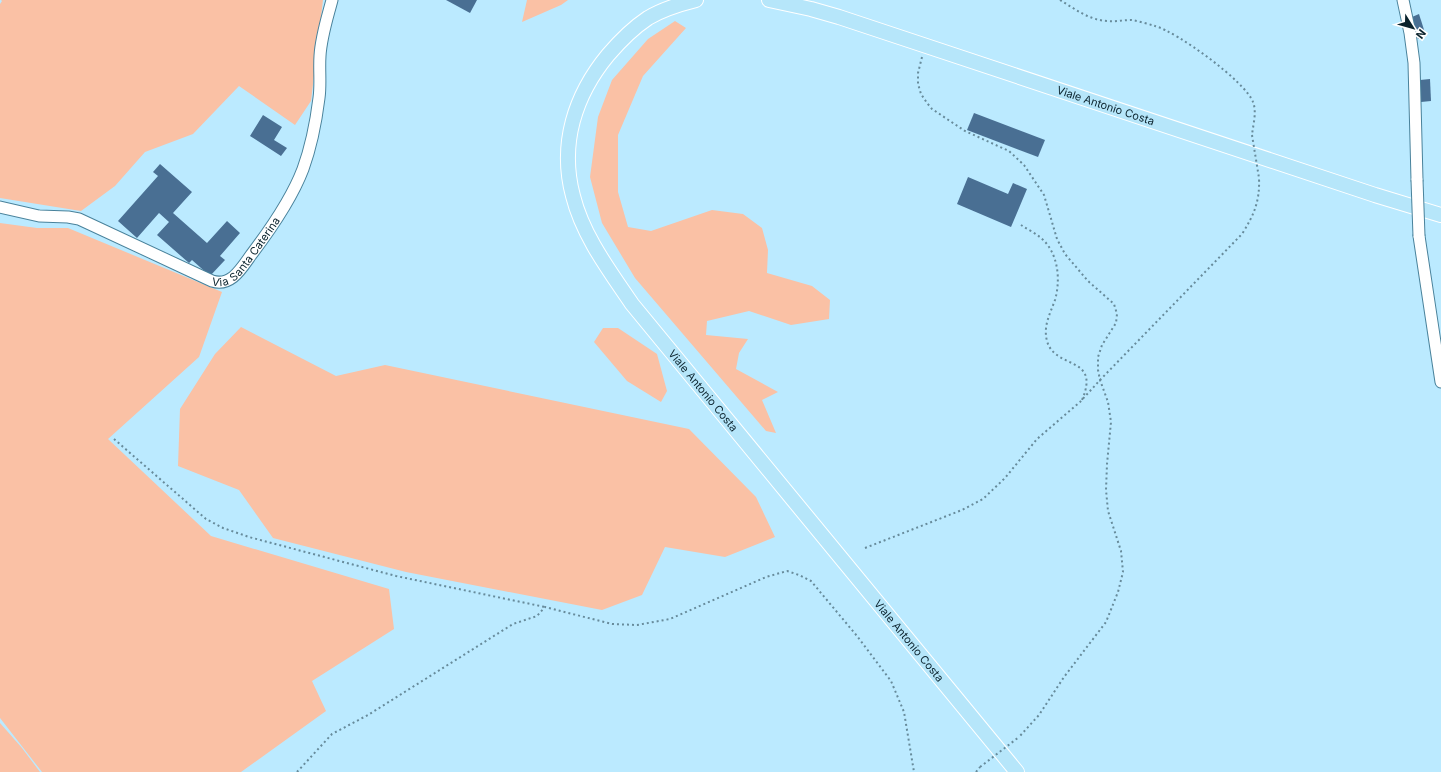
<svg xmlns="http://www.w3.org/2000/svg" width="1441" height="772" font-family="Inter,sans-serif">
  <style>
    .green { fill: #fac1a5 }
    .building { fill: #496f93 }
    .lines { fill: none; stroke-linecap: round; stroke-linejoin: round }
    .minor-casing { stroke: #49829b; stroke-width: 13 }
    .major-casing { stroke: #fff; stroke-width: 16 }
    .path { stroke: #678b9b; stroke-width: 2; stroke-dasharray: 2 3; stroke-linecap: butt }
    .minor { stroke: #fff; stroke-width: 11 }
    .major { stroke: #b6e6fa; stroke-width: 14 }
    .minor-bridge-casing { stroke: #49829b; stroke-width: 13; stroke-linecap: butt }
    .path-bridge { stroke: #678b9b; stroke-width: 2; stroke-dasharray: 2 3; stroke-linecap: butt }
    .minor-bridge { stroke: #fff; stroke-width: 11 }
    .labels { text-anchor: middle; stroke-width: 3; stroke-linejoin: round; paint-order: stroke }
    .street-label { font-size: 11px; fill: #0a222c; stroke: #fff }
  </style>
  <rect width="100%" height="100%" fill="#bbeaff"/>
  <!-- green -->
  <g class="green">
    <path d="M1,0H323L311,101L295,125L239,86L193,134L145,152L115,186L81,211L0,198V4L2,1Z"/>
    <path d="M527,0H568L561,5L522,22Z"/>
    <path d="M675,21L686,28L643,76L618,135V192L628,227L651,231L712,210L743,214L762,228L768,250L767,273L812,286L830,300L829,319L791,325L749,311L707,321L706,335L748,339L739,353L736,369L778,392L762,400L776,433L766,431L635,278L602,223L590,177L598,117L612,80L648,39Z"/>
    <path d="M0,223L37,228H68L222,292L199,357L108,439L211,536L389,589L394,629L312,681L326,711L241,772H42L0,718Z"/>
    <path d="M241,327L336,376L385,365L689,429L756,497L775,537L725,557L665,547L642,595L602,610L406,572L273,538L239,490L178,466L180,409L215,354Z"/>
    <path d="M603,328H618L657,354L667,391L661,402L627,381L594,342Z"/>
    <path d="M0,723L22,748L40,772H0Z"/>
  </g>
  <!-- building -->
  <g class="building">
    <path d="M446,0H477L470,13Z"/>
    <path d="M1419,14L1426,36L1418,39L1412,17Z"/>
    <path d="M1430,79L1431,101L1421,102L1420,80Z"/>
    <path d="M974,113L1045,140L1038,157L967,130Z"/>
    <path d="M263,115L282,127L274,140L287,148L281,156L250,136Z"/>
    <path d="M160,164L192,192L173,213L207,243L227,221L240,233L220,256L225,260L210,276L192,260L189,263L157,235L169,222L159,213L137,238L118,221L158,176L153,172Z"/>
    <path d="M968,177L1008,194L1013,183L1027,189L1011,227L957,204Z"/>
  </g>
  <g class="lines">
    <!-- minor casing -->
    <g class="minor-casing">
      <g id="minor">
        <path d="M1403,0L1410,33L1414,63L1417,180"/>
        <path id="s1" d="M0,207L39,216L68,217L79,219L212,281C231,287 241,269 251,255C270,230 292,198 303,169C311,147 316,122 319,98C321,84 319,70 320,56C321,37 327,19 332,0"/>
        <path d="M1419,236L1441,382"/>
      </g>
    </g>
    <!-- major casing -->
    <g class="major-casing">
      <g id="major">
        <path id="s2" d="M696,0C680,4 663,9 648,18C633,28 620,41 608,55C575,95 559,144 573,196C583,236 609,270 632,304L1017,772"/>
        <path id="s3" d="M769,0L811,9L839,17L1375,195L1441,215"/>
      </g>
    </g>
    <!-- path -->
    <g class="path">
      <path d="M1060,0C1075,9 1089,20 1107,21C1115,22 1123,20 1131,20C1139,21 1148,24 1155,26C1177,32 1245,81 1253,102C1257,112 1253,125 1252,135"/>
      <path d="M922,57L918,73V84L921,94L927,103L932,109L965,131L1009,151L1024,165L1044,195L1057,239L1065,254L1088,281L1114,304L1117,314L1116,323L1102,345L1098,357V370L1100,380L1108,402L1111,422L1107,464L1106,490L1108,511L1121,551L1123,572L1118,592L1106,622L1064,677L1039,715L1019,737"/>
      <path d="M1021,225C1027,229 1035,233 1041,238C1058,252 1061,279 1055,300C1050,314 1043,326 1047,341C1055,370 1101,355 1082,400"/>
      <path d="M114,439L206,519L223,528L249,537L396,576L545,607"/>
      <path d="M865,548L962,510L983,499L1005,478L1037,439L1080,402L1100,380L1242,234C1254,215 1260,201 1259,178"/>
      <path d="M297,772L332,734L368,715L513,624L537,616L545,607L612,624L637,625L670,619L766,577L787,571L799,575L811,581L857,636L891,681L904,712L914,772"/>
      <path d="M976,772L980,767"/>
    </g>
    <!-- minor -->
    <use href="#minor" class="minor"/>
    <!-- major -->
    <use href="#major" class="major"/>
    <!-- minor-bridge casing -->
    <g class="minor-bridge-casing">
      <path id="minor-bridge" d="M1417,180L1419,236"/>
    </g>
    <!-- path-bridge -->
    <g class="path-bridge">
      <path d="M1252,135L1259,178"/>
      <path d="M980,767L1019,737"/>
    </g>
    <!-- minor-bridge -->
    <use href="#minor-bridge" class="minor-bridge"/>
  </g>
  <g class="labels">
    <!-- street labels -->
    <g class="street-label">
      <text dy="4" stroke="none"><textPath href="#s3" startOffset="353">Viale Antonio Costa</textPath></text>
      <text dy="4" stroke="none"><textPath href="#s1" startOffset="275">Via Santa Caterina</textPath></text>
      <text dy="4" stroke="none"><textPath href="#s2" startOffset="493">Viale Antonio Costa</textPath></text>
      <text dy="4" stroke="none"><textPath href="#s2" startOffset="817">Viale Antonio Costa</textPath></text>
    </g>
  </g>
  <!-- north arrow -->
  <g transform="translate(1413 28) rotate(127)" stroke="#ffffff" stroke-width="3" paint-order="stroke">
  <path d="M0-3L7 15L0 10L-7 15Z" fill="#0a222c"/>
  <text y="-6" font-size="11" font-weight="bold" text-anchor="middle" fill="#0a222c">N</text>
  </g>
</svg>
